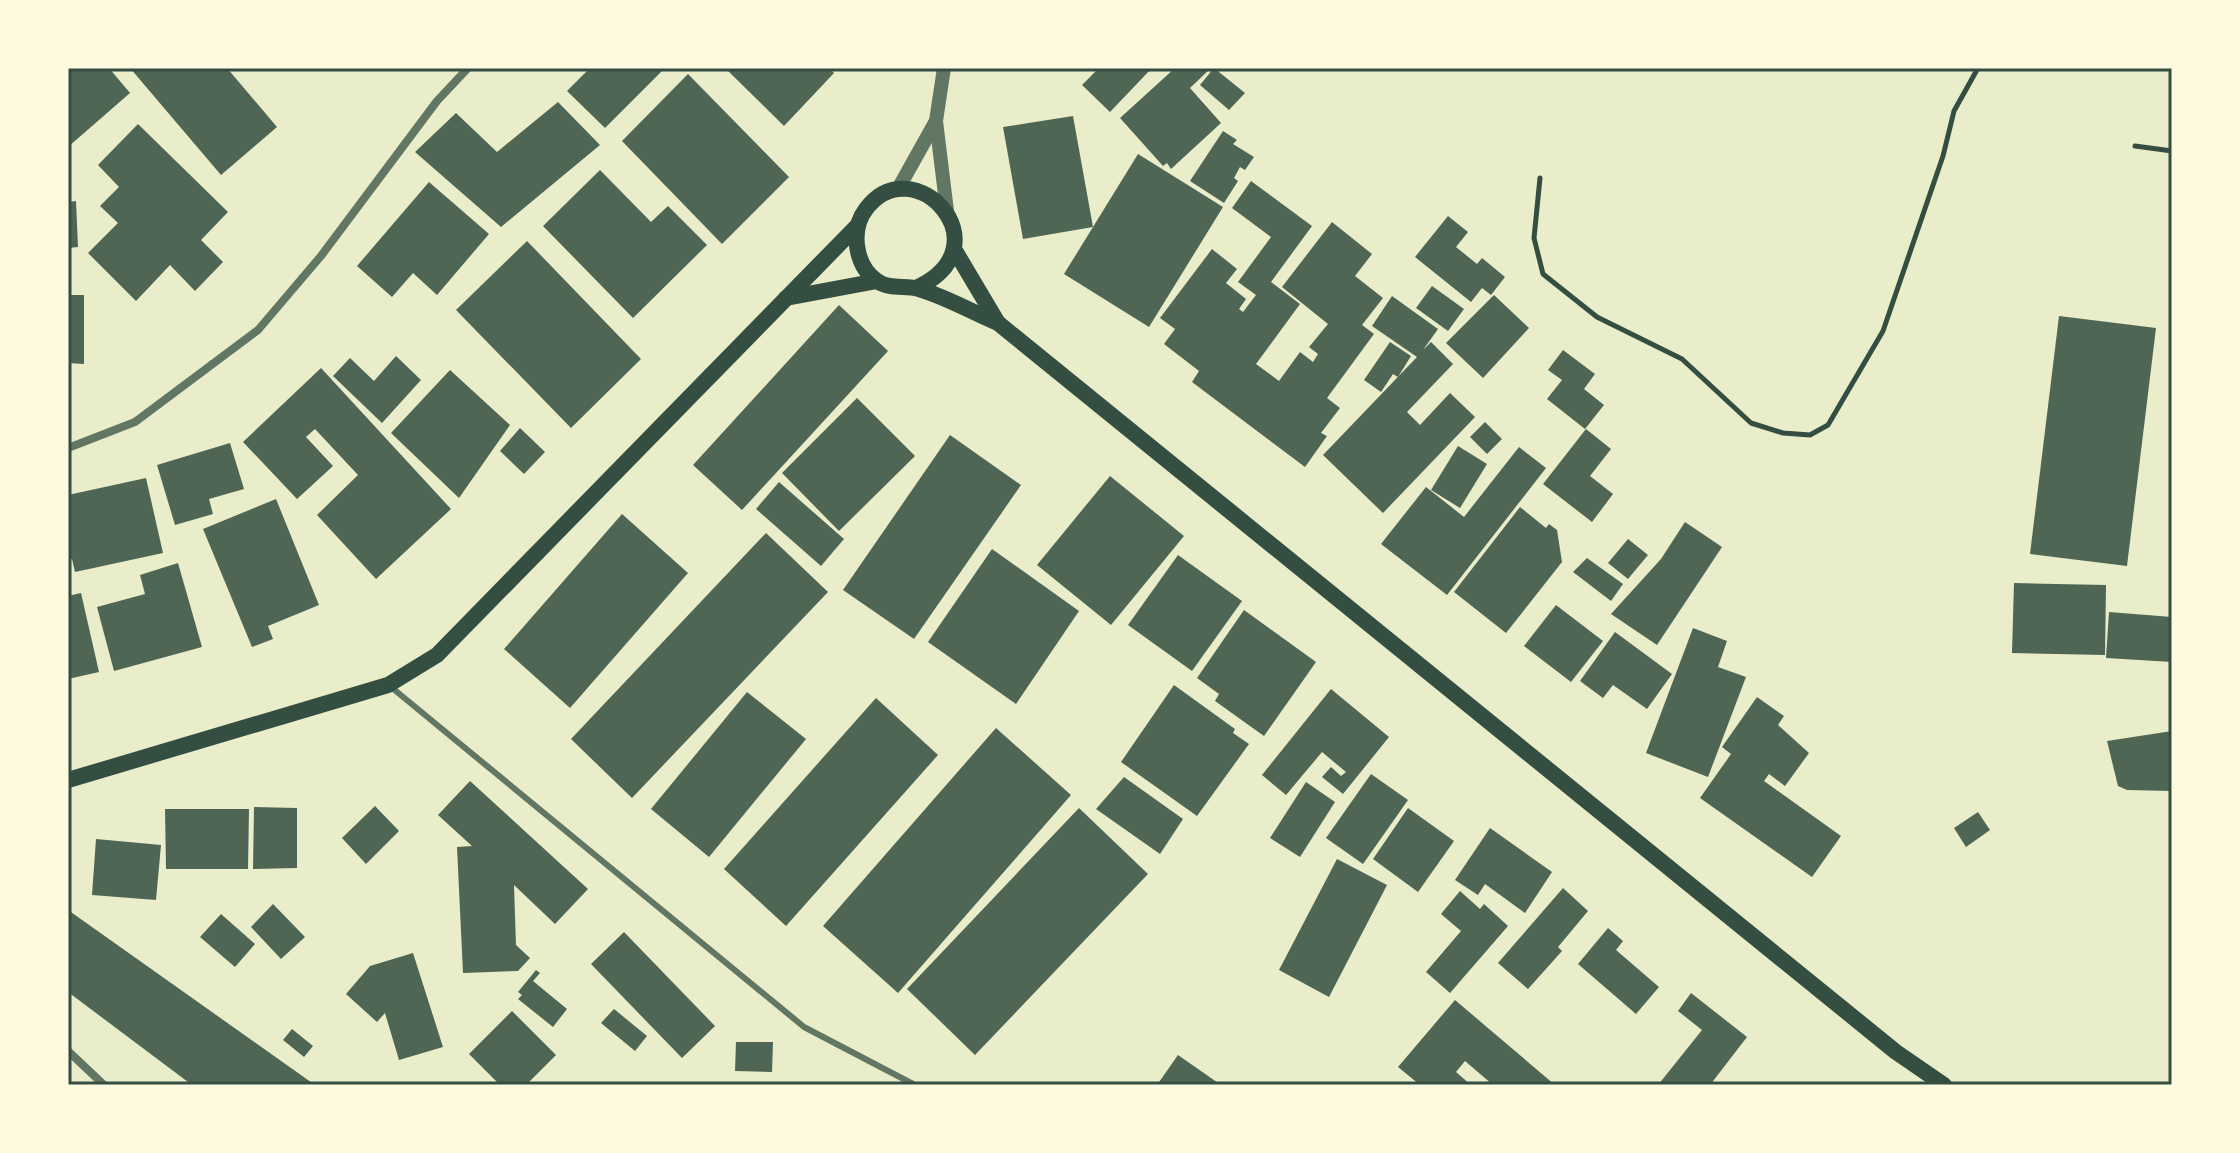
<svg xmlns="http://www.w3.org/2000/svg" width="2240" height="1153" font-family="Manrope,sans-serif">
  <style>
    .building { fill: #4f6655 }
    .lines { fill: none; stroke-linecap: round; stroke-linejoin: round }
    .path { stroke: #344e41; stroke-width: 5 }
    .service { stroke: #617663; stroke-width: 6 }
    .minor { stroke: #617663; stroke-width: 8 }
    .tertiary { stroke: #617663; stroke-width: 14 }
    .secondary { stroke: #344e41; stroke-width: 16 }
    .neatline { fill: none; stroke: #344e41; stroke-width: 3 }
  </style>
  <rect width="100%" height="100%" fill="#e9edc9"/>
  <!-- building -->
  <g class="building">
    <path d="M68,68H109L130,93L68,147Z"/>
    <path d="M130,68H227L277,127L221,175Z"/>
    <path d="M590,68H665L605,128L567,91Z"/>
    <path d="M725,68H829L834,73L784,126Z"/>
    <path d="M1099,68H1152L1110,112L1082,85Z"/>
    <path d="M1175,68H1211L1190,88L1221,123L1171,169L1167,163L1163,166L1120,118Z"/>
    <path d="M1214,68L1245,93L1229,110L1200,85Z"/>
    <path d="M688,74L789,177L722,244L622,141Z"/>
    <path d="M558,102L600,145L501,227L415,152L456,113L497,152Z"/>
    <path d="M1073,116L1093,227L1138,154L1223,207L1149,327L1064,274L1093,227L1023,239L1003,127Z"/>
    <path d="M138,124L228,212L201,240L223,262L195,291L170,265L136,301L88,253L118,223L100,206L119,187L98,165Z"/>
    <path d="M1223,131L1237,140L1233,144L1254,157L1245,170L1240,167L1234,178L1238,181L1224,203L1190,181Z"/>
    <path d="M600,170L651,222L668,206L707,245L633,318L543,226Z"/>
    <path d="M1251,181L1312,226L1271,282L1300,304L1256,364L1279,381L1300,352L1313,362L1318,354L1309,347L1328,324L1282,287L1332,222L1372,254L1355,276L1383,298L1362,325L1374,334L1327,398L1340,408L1321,433L1327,436L1305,467L1192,382L1199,371L1164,344L1175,329L1160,318L1212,249L1237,269L1226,283L1246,299L1239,309L1243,312L1256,295L1238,282L1271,237L1232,208Z"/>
    <path d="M429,182L489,234L437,295L413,273L392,297L357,266Z"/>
    <path d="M76,201L78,247L68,248V202Z"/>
    <path d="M1448,216L1468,232L1456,247L1477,264L1482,258L1505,277L1491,295L1482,288L1471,302L1415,257Z"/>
    <path d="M527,241L641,359L571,428L456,310Z"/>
    <path d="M1432,286L1464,309L1448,331L1416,308Z"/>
    <path d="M68,295H84V364L68,363Z"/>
    <path d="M1494,295L1529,328L1483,378L1446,343Z"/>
    <path d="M1392,296L1438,329L1423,350L1431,342L1453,364L1407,412L1420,425L1450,393L1475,417L1383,513L1323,455L1417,357L1372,326Z"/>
    <path d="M839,305L888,351L742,510L693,465Z"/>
    <path d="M2059,316L2156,328L2127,566L2030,554Z"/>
    <path d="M1390,342L1411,356L1398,377L1393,374L1381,392L1364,380Z"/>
    <path d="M1563,350L1595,374L1584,389L1604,405L1585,429L1547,399L1562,380L1548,370Z"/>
    <path d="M396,356L421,380L382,423L333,376L350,358L374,381Z"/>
    <path d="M321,368L451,509L376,579L317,515L358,475L315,429L306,437L333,466L297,499L243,442Z"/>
    <path d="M450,370L510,425L459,498L391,433Z"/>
    <path d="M857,398L915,456L839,531L782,473Z"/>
    <path d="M1485,422L1502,439L1487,454L1470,437Z"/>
    <path d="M520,428L545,452L524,474L500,451Z"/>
    <path d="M1586,429L1611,449L1590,476L1613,494L1592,522L1543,484Z"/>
    <path d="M950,435L1021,485L914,639L843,590Z"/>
    <path d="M230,443L244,489L209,499L213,514L175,525L157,465Z"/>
    <path d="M1458,446L1487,464L1460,508L1431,490Z"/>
    <path d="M1519,447L1546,468L1447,595L1381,544L1426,487L1464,517Z"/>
    <path d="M1110,476L1184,536L1111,625L1037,565Z"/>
    <path d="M146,478L163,553L75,572L72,559L68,560V495Z"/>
    <path d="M779,482L844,539L821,566L756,509Z"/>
    <path d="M276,499L319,605L268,626L273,639L252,647L203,529Z"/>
    <path d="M1520,507L1546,528L1549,524L1557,530L1562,562L1506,633L1454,592Z"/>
    <path d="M622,514L688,573L570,708L504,649Z"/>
    <path d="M1685,522L1722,547L1657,645L1611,614L1661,559Z"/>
    <path d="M766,533L828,592L632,798L571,739Z"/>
    <path d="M1628,539L1648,555L1628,579L1608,563Z"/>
    <path d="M992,549L1079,611L1016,704L928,642Z"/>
    <path d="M1178,555L1242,601L1192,671L1128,625Z"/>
    <path d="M1587,558L1623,584L1611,601L1573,572Z"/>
    <path d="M178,563L202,647L114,671L97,607L145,594L140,575Z"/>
    <path d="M2014,583L2106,585L2105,655L2012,653Z"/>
    <path d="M81,593L99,672L68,679V596Z"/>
    <path d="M1556,605L1603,641L1571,682L1524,646Z"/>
    <path d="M1244,610L1316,662L1264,736L1215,701L1219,694L1197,678Z"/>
    <path d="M2109,612L2172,617V662L2106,658Z"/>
    <path d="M1693,628L1727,641L1718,667L1746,677L1708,777L1646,753Z"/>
    <path d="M1615,632L1672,674L1647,709L1613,685L1603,698L1580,681Z"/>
    <path d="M1174,685L1235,729L1233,733L1249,744L1197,816L1121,762Z"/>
    <path d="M1331,689L1389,737L1343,794L1322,777L1331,767L1341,776L1346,772L1322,752L1286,795L1262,775Z"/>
    <path d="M747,692L806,739L709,857L651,809Z"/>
    <path d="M1757,697L1784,716L1778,725L1809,753L1785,786L1769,774L1764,781L1841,836L1812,877L1700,798L1731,754L1722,747Z"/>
    <path d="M876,698L938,755L786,926L724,869Z"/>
    <path d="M996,728L1071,795L898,993L823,926Z"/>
    <path d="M2172,731V791L2127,790L2118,786L2107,741Z"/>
    <path d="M1371,774L1408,800L1363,864L1326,838Z"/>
    <path d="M1124,777L1183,819L1160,854L1096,809Z"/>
    <path d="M470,781L588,889L555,924L514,885L516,945L530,958L518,971L463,973L457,847L472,846L438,815Z"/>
    <path d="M1306,782L1335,802L1300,857L1270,838Z"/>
    <path d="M375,806L399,831L366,864L342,838Z"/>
    <path d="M254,807L297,808V868L253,869Z"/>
    <path d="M1079,808L1148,874L975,1055L907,989Z"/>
    <path d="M1408,808L1454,841L1418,892L1373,859Z"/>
    <path d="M165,809H249L248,869H166Z"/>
    <path d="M1978,812L1990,830L1966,847L1954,828Z"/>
    <path d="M1490,828L1552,872L1525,913L1485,884L1478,895L1455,880Z"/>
    <path d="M96,839L161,845L156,900L92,895Z"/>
    <path d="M1337,859L1387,885L1329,997L1279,970Z"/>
    <path d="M1563,888L1588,911L1558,947L1562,951L1528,989L1498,963Z"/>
    <path d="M1460,891L1480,909L1484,904L1508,926L1450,993L1426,972L1461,931L1441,914Z"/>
    <path d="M273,904L305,937L281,959L251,927Z"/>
    <path d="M68,910L315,1085H192L68,992Z"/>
    <path d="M221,914L255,944L235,967L200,937Z"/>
    <path d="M1608,928L1623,941L1616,950L1659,987L1636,1014L1578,964Z"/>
    <path d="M624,932L715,1026L682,1058L591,964Z"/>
    <path d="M413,953L443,1047L399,1060L385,1013L377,1022L346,994L370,966Z"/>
    <path d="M536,970L540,973L533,981L567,1009L553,1027L518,999L522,995L518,992Z"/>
    <path d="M1691,993L1747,1037L1710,1085H1658L1702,1030L1678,1011Z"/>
    <path d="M1455,1000L1555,1085H1493L1465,1061L1456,1072L1471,1085H1420L1398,1067Z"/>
    <path d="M614,1009L647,1036L635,1051L601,1023Z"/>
    <path d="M512,1011L556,1055L526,1085H500L469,1054Z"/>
    <path d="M292,1029L313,1046L304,1057L283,1040Z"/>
    <path d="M736,1042H773L772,1072L735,1071Z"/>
    <path d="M1178,1055L1221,1085H1157Z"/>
  </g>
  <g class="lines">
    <!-- path -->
    <g class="path">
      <path d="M2135,146L2172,151"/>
      <path d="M1540,178L1534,238L1543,274L1597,317L1682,359L1751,423L1783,433L1810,435L1828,425L1883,331L1943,156L1954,111L1978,68"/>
    </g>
    <!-- service -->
    <path class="service" d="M391,687L804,1027L915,1085"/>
    <!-- minor -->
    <g class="minor">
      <path d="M68,448L135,422L258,330L321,256L437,101L468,68"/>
      <path d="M68,1051L104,1085"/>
    </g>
    <!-- tertiary -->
    <g class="tertiary">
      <path d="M944,68L936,121L947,211"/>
      <path d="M898,189L936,121"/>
    </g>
    <!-- secondary -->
    <g class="secondary">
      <path d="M954,249L998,323"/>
      <path d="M916,288C1008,246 913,146 866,209C850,230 855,266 877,281C890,290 905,285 919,289C946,297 972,312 998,323L1896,1052L1944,1085"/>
      <path d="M786,298L877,281"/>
      <path d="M68,780L388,685L437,655L857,226"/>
    </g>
  </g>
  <!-- border -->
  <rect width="2240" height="1153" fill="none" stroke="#fefae0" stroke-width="140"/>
  <rect x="70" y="70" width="2100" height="1013" class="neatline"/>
</svg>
